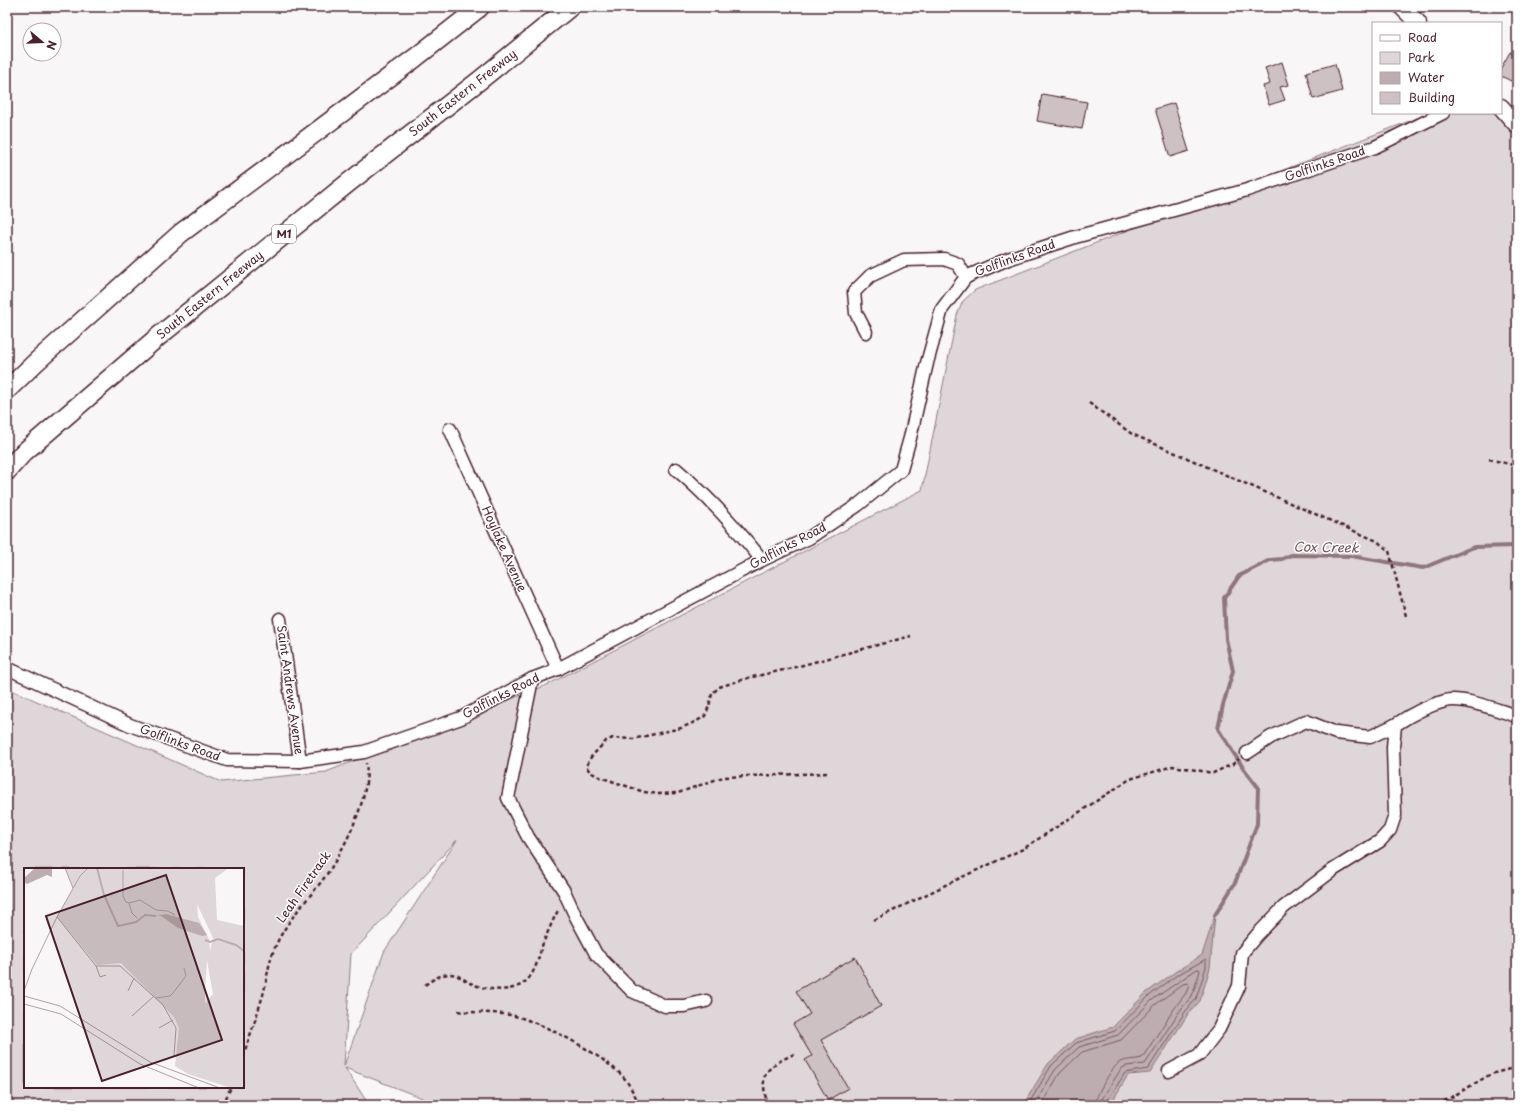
<svg xmlns="http://www.w3.org/2000/svg" width="1524" height="1112" font-family="'Playpen Sans',sans-serif">
  <style>
    .green { fill: #ded6d9; stroke: #947a82; fill-rule: evenodd }
    .water { fill: #bdadb0; stroke: #8f747b }
    .lines { fill: none; stroke-linecap: round; stroke-linejoin: round }
    .shore { stroke: #785860; stroke-width: 1 }
    .stream { stroke: #8f747b; stroke-width: 4 }
    .building { fill: #cdc1c4; stroke: #4a1f2b }
    .minor-casing { stroke: #4a1f2b; stroke-width: 15 }
    .major-casing { stroke: #4a1f2b; stroke-width: 19 }
    .highway-casing { stroke: #4a1f2b; stroke-width: 21 }
    .path { stroke: #4a1f2b; stroke-width: 2.5; stroke-dasharray: 4 3; stroke-linecap: butt }
    .minor { stroke: #fff; stroke-width: 12 }
    .major { stroke: #fff; stroke-width: 16 }
    .highway { stroke: #fff; stroke-width: 18 }
    .labels { text-anchor: middle; stroke-width: 3; stroke-linejoin: round; paint-order: stroke }
    .shield { fill: #fff; stroke: #80626b; stroke-width: 1 }
    .shield-label { font-size: 11px; font-weight: bold; fill: #4a1f2b }
    .street-label { font-size: 12px; fill: #4a1f2b; stroke: #fff }
    .water-label { font-size: 13px; font-style: italic; fill: #72515a; stroke: #fff }
    .inset-river { fill: none; stroke: #bdadb0; stroke-width: 2 }
    .inset-road { fill: none; stroke: #b2a0a5; stroke-width: 1 }
    .view { fill: #4a1f2b; fill-opacity: 0.15; stroke: #4a1f2b; stroke-width: 2 }
    .inset-edge { fill: none; stroke: #4a1f2b; stroke-width: 2 }
  </style>
  <rect width="100%" height="100%" fill="#f8f6f7"/>
  <filter id="ink" filterUnits="userSpaceOnUse"><feTurbulence type="fractalNoise" baseFrequency=".025" numOctaves="2"/><feDisplacementMap in="SourceGraphic" scale="8" xChannelSelector="R" yChannelSelector="G"/><feConvolveMatrix kernelMatrix="1 2 1 2 8 2 1 2 1" color-interpolation-filters="sRGB"/></filter>
  <g filter="url(#ink)">
    <!-- green -->
    <path class="green" d="M1430,113H1501L1517,125V1105H440L345,1068L369,1105H7V688L221,782L326,772L547,685L922,490L957,315L963,301L975,290ZM457,840L384,952L344,1066L351,954ZM25,869H243V1087H25Z"/>
    <!-- water -->
    <path class="water" d="M1215,915L1210,968L1200,1001L1188,1014L1150,1073L1128,1075L1110,1105H1023L1048,1064L1075,1039L1113,1027L1146,993L1175,972L1202,955Z"/>
    <g class="lines">
      <!-- shore -->
      <g class="shore">
        <path d="M1028,1105L1051,1066L1076,1043L1115,1031L1149,996L1177,975L1206,959V967L1196,999L1185,1012L1148,1069L1125,1073L1107,1101L1106,1105"/>
        <path d="M1034,1105L1055,1070L1079,1047L1118,1035L1152,1000L1197,969H1199L1200,971L1192,996L1181,1009L1145,1064L1126,1066L1121,1069L1102,1099L1101,1105"/>
        <path d="M1041,1105L1060,1073L1082,1052L1121,1040L1156,1004L1183,984L1188,983L1189,985L1186,993L1176,1006L1142,1058C1135,1060 1127,1059 1120,1062C1112,1067 1095,1096 1095,1105"/>
      </g>
      <!-- stream -->
      <path class="stream" d="M1215,915L1235,883L1257,824L1258,787L1244,769L1218,729L1223,705L1233,671L1226,639L1224,598L1239,576L1270,560L1282,559L1291,555L1351,556L1423,568L1474,547L1517,546"/>
    </g>
    <!-- building -->
    <g class="building">
      <path d="M1510,52L1517,56V84L1501,76V68Z"/>
      <path d="M1282,62L1289,85L1280,87L1285,100L1269,105L1263,86L1270,84L1265,68Z"/>
      <path d="M1335,64L1342,91L1313,99L1306,72Z"/>
      <path d="M1042,94L1087,102L1082,129L1037,121Z"/>
      <path d="M1174,103L1189,151L1170,157L1155,109Z"/>
      <path d="M855,957L881,1006L821,1040L848,1088L828,1100L805,1060L812,1056L793,1024L810,1014L796,991Z"/>
    </g>
    <g class="lines">
      <!-- minor casing -->
      <g class="minor-casing">
        <g id="minor">
          <path d="M866,332L856,313L854,292L870,276L904,260L944,259L958,264L966,277"/>
          <path d="M450,429L558,669"/>
          <path d="M676,469C709,497 735,526 762,560"/>
          <path d="M280,619L300,761"/>
          <path d="M7,668L130,725L227,760L300,761L364,752L461,718L532,679L558,669L762,560L809,538L858,505L901,470L910,438L927,363L942,309L966,277L1008,259L1075,237L1247,190L1375,147L1443,113"/>
          <path d="M532,679L508,798L528,837L564,891L575,915L596,954L632,991L665,1006H684L706,1001"/>
          <path d="M1247,753L1271,737L1306,721L1336,733L1370,737L1395,725"/>
          <path d="M1169,1071L1199,1055L1219,1029L1239,986L1242,953L1257,935L1284,907L1333,870L1380,841L1390,830L1395,815L1393,747L1395,725C1410,715 1426,706 1445,701C1463,696 1499,711 1517,716"/>
        </g>
      </g>
      <!-- major casing -->
      <g class="major-casing">
        <g id="major">
          <path d="M1402,7L1418,23"/>
          <path d="M1501,107L1517,125"/>
        </g>
      </g>
      <!-- highway casing -->
      <g class="highway-casing">
        <g id="highway">
          <path d="M7,390L36,362L181,233L415,58L480,7"/>
          <path d="M7,471L23,453L159,336L348,183L480,80L570,7"/>
        </g>
      </g>
      <!-- path -->
      <g class="path">
        <path d="M1089,403L1132,434L1377,541L1389,551L1406,616"/>
        <path d="M1489,459L1517,466"/>
        <path d="M827,773L723,777L678,793L659,794L644,792L600,777L590,772L586,766L591,757L606,741L613,738L633,739L681,728L697,721L705,716L709,706L712,694L719,687L748,678L788,669L911,636"/>
        <path d="M874,920L960,878L1023,849L1130,779L1173,766L1213,773L1233,764L1239,759"/>
        <path d="M425,985C432,980 441,974 450,974C457,974 464,980 470,983C485,990 511,994 525,982C536,973 539,955 543,943C548,932 553,919 559,909"/>
        <path d="M458,1011C475,1013 493,1012 510,1015C539,1020 606,1056 625,1079C631,1087 635,1097 641,1105"/>
        <path d="M243,1056C250,1036 257,1015 263,995C267,980 268,964 274,950C286,918 313,896 331,868C348,841 371,794 366,763"/>
        <path d="M223,1105L231,1087"/>
        <path d="M767,1105C766,1097 763,1088 764,1080C765,1066 786,1058 796,1053"/>
        <path d="M1438,1105L1491,1074L1517,1067"/>
      </g>
      <!-- minor -->
      <use href="#minor" class="minor"/>
      <!-- major -->
      <use href="#major" class="major"/>
      <!-- highway -->
      <use href="#highway" class="highway"/>
    </g>
  </g>
  <g class="labels">
    <!-- shield labels -->
    <rect class="shield" x="272" y="225" width="24" height="18" rx="3"/>
    <g class="shield-label">
      <text x="284" y="238">M1</text>
    </g>
    <!-- street labels -->
    <g class="street-label">
      <text transform="translate(463 93) rotate(-38)" y="4">South Eastern Freeway</text>
      <text transform="translate(1325 164) rotate(-19)" y="4">Golflinks Road</text>
      <text transform="translate(1015 258) rotate(-20)" y="4">Golflinks Road</text>
      <text transform="translate(210 295) rotate(-39)" y="4">South Eastern Freeway</text>
      <text transform="translate(788 546) rotate(-28)" y="4">Golflinks Road</text>
      <text transform="translate(504 549) rotate(66)" y="4">Hoylake Avenue</text>
      <text transform="translate(290 690) rotate(82)" y="4">Saint Andrews Avenue</text>
      <text transform="translate(501 696) rotate(-27)" y="4">Golflinks Road</text>
      <text transform="translate(180 743) rotate(20)" y="4">Golflinks Road</text>
      <text transform="translate(304 887) rotate(-55)" y="4">Leah Firetrack</text>
    </g>
    <!-- water labels -->
    <g class="water-label">
      <text transform="translate(1326 547) rotate(1)" y="5">Cox Creek</text>
    </g>
  </g>
  <!-- overview -->
  <g transform="translate(24 868)">
    <rect width="220" height="220" fill="#f8f6f7"/>
    <path d="M41,0H205L191,10L193,52L220,58V220H207L164,206L151,198L155,160L150,149L97,95L73,97L33,49L49,20ZM173,36L189,70L186,83L185,71L174,49ZM183,92L189,126L181,136V124Z" fill="#ded6d9" fill-rule="evenodd"/>
    <path d="M11,0H28V9L23,7L3,16L0,14V10ZM142,46L175,55L183,67L178,68L154,60L137,48H132Z" fill="#bdadb0"/>
    <path class="inset-river" d="M73,0L80,27L94,58L112,54L121,47L132,48M181,72L186,74L194,71L212,77L220,83"/>
    <path class="inset-road" d="M41,0L49,20M99,2V28L102,34L105,35L116,32L132,42L144,43L151,47M105,35L108,45L113,50M33,49L72,98H96L139,137L152,160L150,188M72,98L76,109L82,107M0,123L8,101L33,49L56,8L64,0M104,123L110,110M0,128L36,138L126,194L196,220M132,130L146,128L149,125L162,108L160,100M0,136L37,146L116,196L175,220M108,148L130,128M135,160L149,152"/>
    <path class="view" d="M142,7L198,172L78,213L22,48Z"/>
    <rect width="220" height="220" class="inset-edge"/>
  </g>
  <!-- margin -->
  <rect width="1524" height="1112" fill="none" stroke="#fff" stroke-width="24"/>
  <rect x="12" y="12" width="1500" height="1088" fill="none" stroke="#4a1f2b" stroke-width="1.5" filter="url(#ink)"/>
  <!-- legend -->
  <rect x="1372" y="22" width="130" height="92" fill="#ffffff" stroke="#b7a5aa"/>
  <rect x="1380" y="35" width="20" height="6" fill="#ffffff" stroke="#b7a5aa"/>
  <text x="1408" y="42" font-size="12" fill="#4a1f2b">Road</text>
  <rect x="1380" y="52" width="20" height="12" fill="#ded6d9" stroke="#b7a5aa"/>
  <text x="1408" y="62" font-size="12" fill="#4a1f2b">Park</text>
  <rect x="1380" y="72" width="20" height="12" fill="#bdadb0" stroke="#b7a5aa"/>
  <text x="1408" y="82" font-size="12" fill="#4a1f2b">Water</text>
  <rect x="1380" y="92" width="20" height="12" fill="#cdc1c4" stroke="#b7a5aa"/>
  <text x="1408" y="102" font-size="12" fill="#4a1f2b">Building</text>
  <!-- north arrow -->
  <g transform="translate(42 42) rotate(109)"><circle r="19" fill="#ffffff" stroke="#b7a5aa"/>
  <path d="M0-3L7 15L0 10L-7 15Z" fill="#4a1f2b"/>
  <text y="-6" font-size="11" font-weight="bold" text-anchor="middle" fill="#4a1f2b">N</text>
  </g>
</svg>
